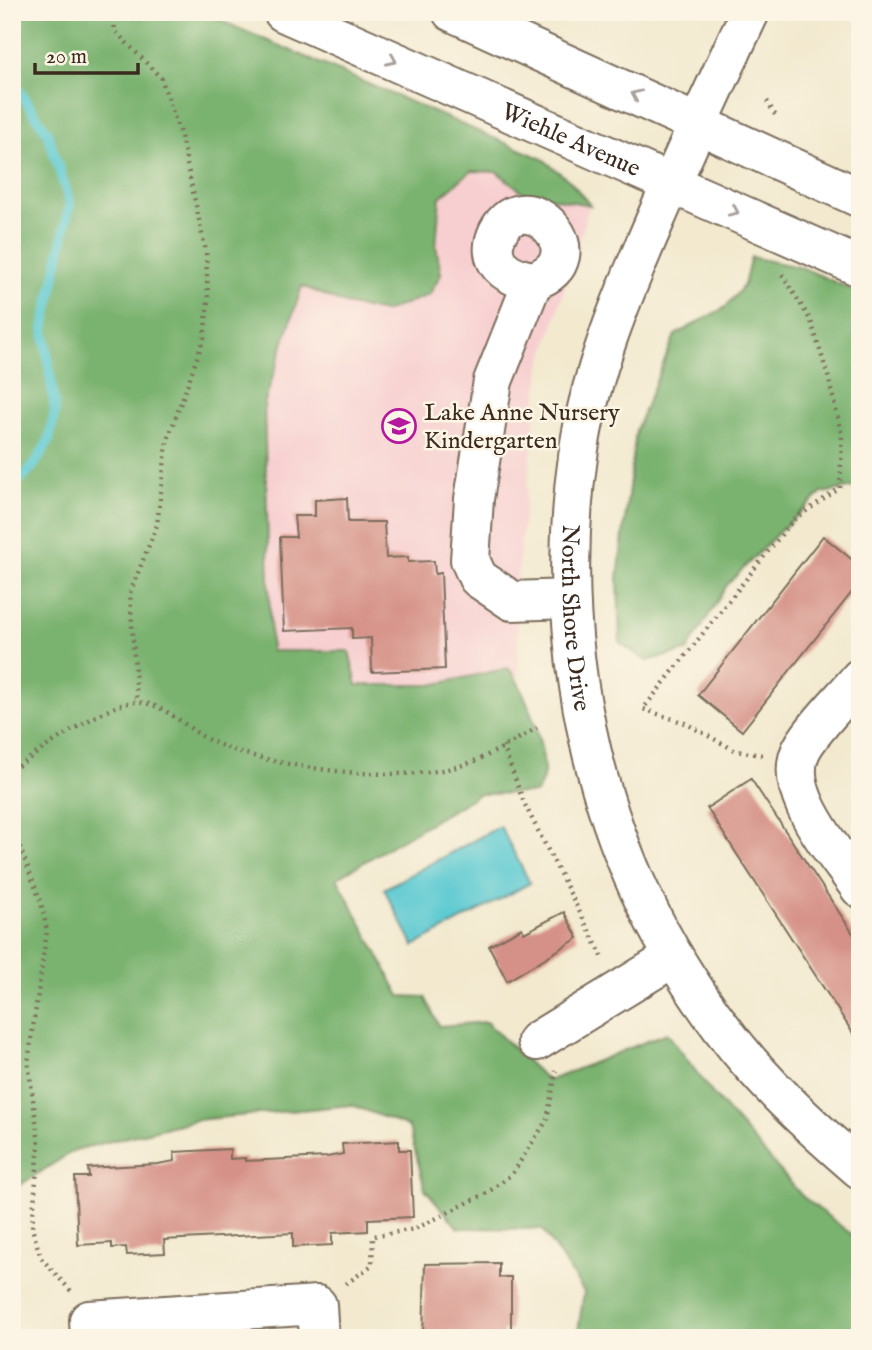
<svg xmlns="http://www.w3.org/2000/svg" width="872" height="1350" font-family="'IM FELL English',serif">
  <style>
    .built { fill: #f7cfd0 }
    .forest { fill: #7ab26f; stroke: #5a6e46; stroke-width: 2 }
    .water { fill: #5dcad2; stroke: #4c7a78; stroke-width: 2 }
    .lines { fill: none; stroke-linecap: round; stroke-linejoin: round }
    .stream { stroke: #5dcad2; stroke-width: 10 }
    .building { fill: #d59187 }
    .minor-casing { stroke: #7b6d5c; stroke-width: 42 }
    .major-casing { stroke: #7b6d5c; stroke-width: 42 }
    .path { stroke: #7b6d5c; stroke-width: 4.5; stroke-dasharray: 2 5; stroke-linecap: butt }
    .minor { stroke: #fff; stroke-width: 38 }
    .major { stroke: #fff; stroke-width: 38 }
    .oneway { stroke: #a79f9a }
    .labels { text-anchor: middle; stroke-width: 5; stroke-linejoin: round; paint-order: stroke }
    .street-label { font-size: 24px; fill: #3b2a1e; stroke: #fcf5e5 }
    .poi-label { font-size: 24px; fill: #3b2a1e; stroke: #fcf5e5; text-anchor: start }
  </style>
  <rect width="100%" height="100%" fill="#fcf5e5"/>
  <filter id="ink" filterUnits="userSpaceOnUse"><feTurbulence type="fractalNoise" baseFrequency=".0143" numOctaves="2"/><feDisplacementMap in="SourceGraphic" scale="14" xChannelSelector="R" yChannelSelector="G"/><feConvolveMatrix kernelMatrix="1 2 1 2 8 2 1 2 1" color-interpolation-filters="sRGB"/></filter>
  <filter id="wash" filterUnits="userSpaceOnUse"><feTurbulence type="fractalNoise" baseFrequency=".00686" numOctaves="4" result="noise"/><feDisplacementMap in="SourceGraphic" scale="28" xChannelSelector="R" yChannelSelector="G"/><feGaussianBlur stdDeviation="1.57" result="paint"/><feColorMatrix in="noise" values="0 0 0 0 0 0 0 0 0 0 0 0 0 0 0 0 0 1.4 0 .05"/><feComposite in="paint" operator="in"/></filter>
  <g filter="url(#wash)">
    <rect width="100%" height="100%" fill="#f2e9cf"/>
    <!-- built -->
    <path class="built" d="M471,171L497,172L524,193L590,205L541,365L516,585L519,678L508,668L432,685H357L348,651H271L264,404L303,286L345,304L441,274L436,246L440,197Z"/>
    <!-- forest -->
    <g class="forest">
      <path d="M12,12H201L543,159L571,182L590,205L524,193L497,172L471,171L440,197L436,246L441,274L429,295L384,312L345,304L302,286L264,404L271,651H349L357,685H432L508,668C524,683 549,758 543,778C542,783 538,789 536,793L479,794L337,878L400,996L425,997L439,1026L486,1022L548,1081L667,1033L713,1094L802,1196L860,1241V1338H577L584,1292L542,1229L458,1228L425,1189L409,1127L352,1105L196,1120L75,1150L12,1190Z"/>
      <path d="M751,257L803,268L860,293V486L822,493L779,532L727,585L687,651L647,661L620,643L618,577L636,430L675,335L726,307L744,285Z"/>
    </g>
    <!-- water -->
    <path class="water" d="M500,826L530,883L414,946L384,889Z"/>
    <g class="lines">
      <!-- stream -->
      <path class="stream" d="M12,80L47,132L70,203L44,329L55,410L49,440L35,464L12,488"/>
    </g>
    <g id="blocks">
      <!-- building -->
      <g class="building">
        <path d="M347,498L348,522H384L386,558L408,557V562L434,561L435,574L441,573L445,669L372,672L371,638L352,639V628L284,631L280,537H296L294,516H315V500Z"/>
        <path d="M823,536L860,566V582L742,731L698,695Z"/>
        <path d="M751,779L860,944V1044L707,808Z"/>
        <path d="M564,912L578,938L507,981L489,946L522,928L524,933Z"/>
        <path d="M399,1141V1150H410L413,1217L368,1219V1231L332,1233V1245L293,1247V1233L164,1240L165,1253L127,1255L126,1247L112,1248V1243L78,1245L75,1177H89L88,1168L158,1164L175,1161L174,1152L230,1149V1159L245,1158V1161L327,1157L343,1154L342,1144Z"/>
        <path d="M499,1263V1277H511V1331H503L504,1338H423L425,1264Z"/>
      </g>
    </g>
  </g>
  <g filter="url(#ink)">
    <use href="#blocks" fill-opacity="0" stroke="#7b6d5c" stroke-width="2"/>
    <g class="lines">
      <!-- minor casing -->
      <g class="minor-casing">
        <g id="minor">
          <path id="s1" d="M750,12C717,82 685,152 654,223C623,295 591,371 579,449C549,652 596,862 721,1027C760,1080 810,1126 860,1169"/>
          <path d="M533,281C506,277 484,261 498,232C525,178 601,258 533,281L493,381L474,499L470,560L478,578L512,601L569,599"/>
          <path d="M860,678C842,700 819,721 804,745C776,788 836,853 860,888"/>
          <path d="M537,1041L674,957"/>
          <path d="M90,1338L89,1320L317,1305L319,1338"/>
        </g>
      </g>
      <!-- major casing -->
      <g class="major-casing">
        <g id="major">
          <path id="s2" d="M283,12L860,267"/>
          <path d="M452,12L860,198"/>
        </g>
      </g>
      <!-- path -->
      <g class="path">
        <path d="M113,12L115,31L161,78L181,136L206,252L208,301L204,338L167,442L157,525L130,593L137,702"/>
        <path d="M767,101L777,118"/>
        <path d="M503,746L524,803L603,958"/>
        <path d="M762,755L736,751L685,723L643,709L793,520L840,488L842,436L828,376L811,321L782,274"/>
        <path d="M12,770C37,753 109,701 137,702C164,703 185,727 207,739C264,768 394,784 456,767C484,760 512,742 537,728"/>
        <path d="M12,827L41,902L47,931L28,1062L39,1144L32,1228L41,1258L71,1291"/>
        <path d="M346,1284L372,1265L373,1236L415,1229L487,1193L512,1174L547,1120L556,1071"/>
      </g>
      <!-- minor -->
      <use href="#minor" class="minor"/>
      <!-- major -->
      <use href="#major" class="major"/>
    </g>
    <!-- one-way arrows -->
    <defs><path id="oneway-chevron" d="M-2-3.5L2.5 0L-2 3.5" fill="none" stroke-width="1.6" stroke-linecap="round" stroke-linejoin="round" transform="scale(1.75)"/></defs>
    <g class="oneway">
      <use href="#oneway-chevron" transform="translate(392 60) rotate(24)"/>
      <use href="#oneway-chevron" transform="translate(636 95) rotate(-156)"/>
      <use href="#oneway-chevron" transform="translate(734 211) rotate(24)"/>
    </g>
  </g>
  <!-- icons -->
  <defs>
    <g id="school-ring" transform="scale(1.75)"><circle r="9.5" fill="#fcf5e5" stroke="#b5179e" stroke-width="1.5"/><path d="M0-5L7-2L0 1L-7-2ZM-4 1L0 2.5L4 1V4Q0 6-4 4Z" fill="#b5179e"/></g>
  </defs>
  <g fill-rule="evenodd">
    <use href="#school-ring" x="399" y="426"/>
  </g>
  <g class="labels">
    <!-- street labels -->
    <g class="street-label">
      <text dy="8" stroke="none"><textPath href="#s2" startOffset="315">Wiehle Avenue</textPath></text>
      <text dy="8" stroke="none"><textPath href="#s1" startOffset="640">North Shore Drive</textPath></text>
    </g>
    <!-- poi labels -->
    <g class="poi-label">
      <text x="424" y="420">Lake Anne Nursery<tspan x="424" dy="28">Kindergarten</tspan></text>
    </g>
  </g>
  <!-- margin -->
  <rect width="872" height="1350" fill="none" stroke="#fcf5e5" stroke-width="42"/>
  <!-- scale -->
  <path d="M35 63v10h103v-10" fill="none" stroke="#3b2a1e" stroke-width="3.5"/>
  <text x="46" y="63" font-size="21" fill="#3b2a1e" stroke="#fcf5e5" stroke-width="5" paint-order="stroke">20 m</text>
</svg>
